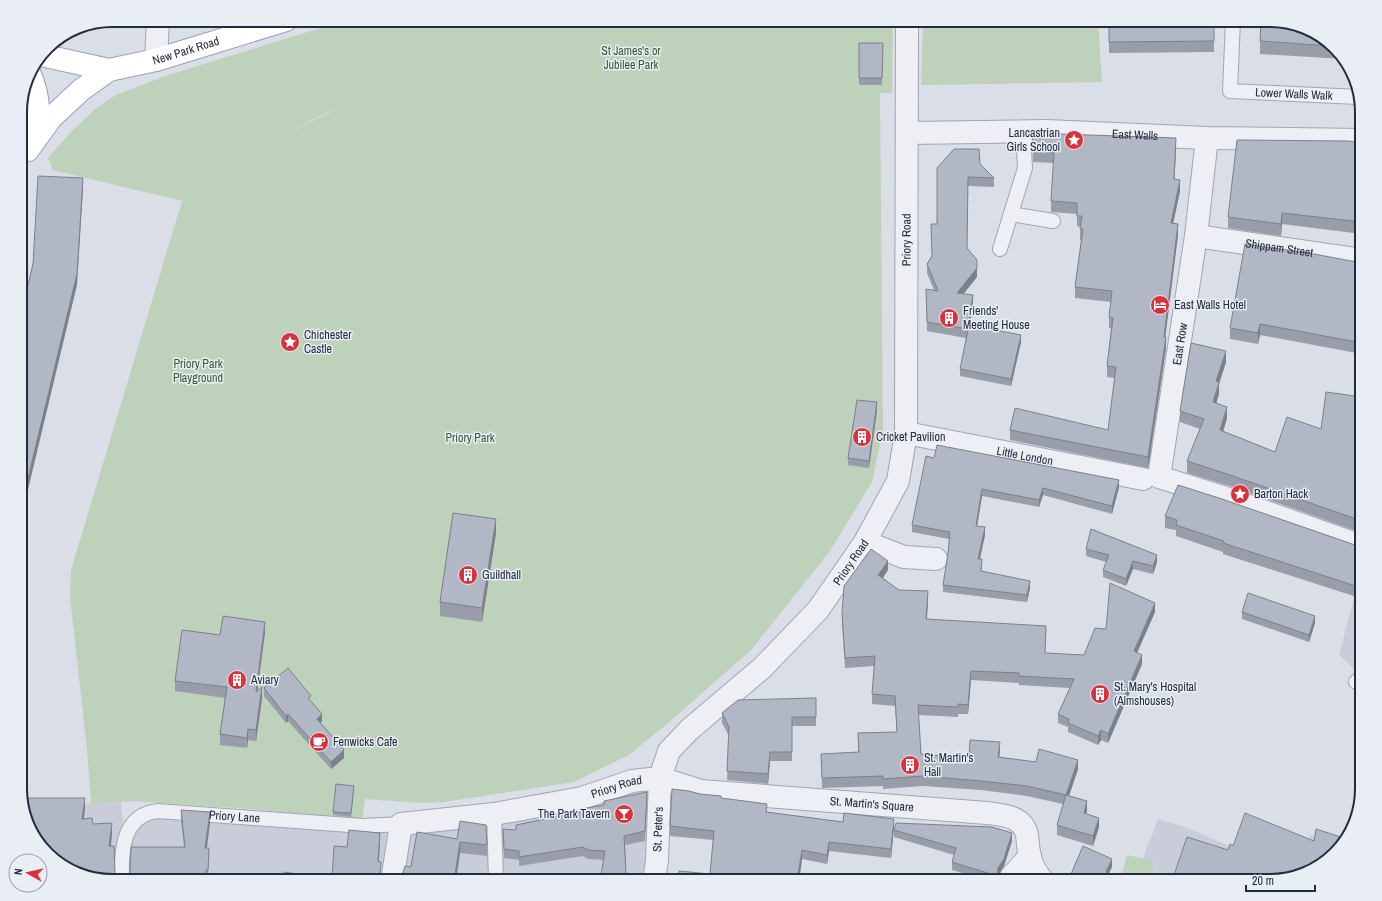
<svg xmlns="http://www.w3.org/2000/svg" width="1382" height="901" font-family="'Archivo Narrow',sans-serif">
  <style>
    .built { fill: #c8cdd9 }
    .green { fill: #bed1bb; fill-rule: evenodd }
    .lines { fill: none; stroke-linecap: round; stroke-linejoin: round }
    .lane-casing { stroke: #9fa5b1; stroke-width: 16 }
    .street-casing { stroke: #9fa5b1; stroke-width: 24 }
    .primary-casing { stroke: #99a1b3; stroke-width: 24 }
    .lane { stroke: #edeff5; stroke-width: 14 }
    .street { stroke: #edeff5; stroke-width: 22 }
    .primary { stroke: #fff; stroke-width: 22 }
    .wall { fill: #989da9 }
    .shaded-wall { fill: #7c8089 }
    .building { fill: #b1b7c4; stroke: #7c8089 }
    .labels { text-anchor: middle; stroke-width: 3; stroke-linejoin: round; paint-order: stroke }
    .street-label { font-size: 12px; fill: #232b3d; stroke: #e9edf4 }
    .park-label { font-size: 12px; fill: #345a30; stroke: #e9edf4 }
    .poi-label { font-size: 12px; fill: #232b3d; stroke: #e9edf4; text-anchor: start }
    .rim { fill: none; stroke: #232b3d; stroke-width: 2 }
  </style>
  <rect width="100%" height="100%" fill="#dadee7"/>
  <!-- built -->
  <g class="built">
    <path d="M1362,568V677L1339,655Z"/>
    <path d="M660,778L654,881H123V849L142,817L363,826Z"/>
    <path d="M121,802L124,831L121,881L61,866L82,804Z"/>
    <path d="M1158,819L1182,826L1293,873L1310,835L1341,845L1316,869L1271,881H1134Z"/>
  </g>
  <!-- green -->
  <g class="green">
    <path d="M347,20H893L892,93H880L883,430L872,482L830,551L751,650L667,724L629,755L574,782L444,802L421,803L365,799L362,821L262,810L131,801L91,804L87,749L70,597L71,570L182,201L53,170L48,158L70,133L95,109L116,95L165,76ZM348,103L265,145L318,117Z"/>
    <path d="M923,20H1098L1102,82L921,85Z"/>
    <path d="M1127,855L1154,861L1150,881H1120Z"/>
  </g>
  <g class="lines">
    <!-- lane casing -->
    <g class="lane-casing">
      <g id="lane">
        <path id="s1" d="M1233,20L1230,91L1358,97"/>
        <path d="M1011,214L1053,221"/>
        <path d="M1000,249L1025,168L1023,131"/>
        <path d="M1356,682L1362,677"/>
        <path d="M494,814L496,881"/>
        <path id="s2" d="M122,881C121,851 122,815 158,811L363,826L401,824"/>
      </g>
    </g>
    <!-- street casing -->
    <g class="street-casing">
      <g id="street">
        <path d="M156,60L158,20"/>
        <path id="s3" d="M907,133L1046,131L1207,138L1362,140"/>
        <path d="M1207,138L1196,236L1159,477L1226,498L1362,546"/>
        <path id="s4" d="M1196,236L1362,260"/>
        <path id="s5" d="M906,433L1143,479"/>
        <path d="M865,542L904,557L936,559"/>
        <path id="s6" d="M392,881L401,824L494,814L582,798L632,781L660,778L701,791L987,813C1003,815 1023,816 1027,835C1028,842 1028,850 1030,857C1032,866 1037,874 1043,881"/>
        <path id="s7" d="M654,881L657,860L660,778L669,751L689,730L762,668L818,610L865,542L898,481L906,433L907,20"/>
        <path d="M1009,881L1011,877L1030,856"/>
      </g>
    </g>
    <!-- primary casing -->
    <g class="primary-casing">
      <g id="primary">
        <path id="s8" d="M41,55L109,70L156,60L286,20"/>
        <path d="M29,72C38,93 42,117 33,139"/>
        <path d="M28,150L51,118L81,90L109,70"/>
      </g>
    </g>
    <!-- lane -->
    <use href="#lane" class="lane"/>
    <!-- street -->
    <use href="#street" class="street"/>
    <!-- primary -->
    <use href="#primary" class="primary"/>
  </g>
  <!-- wall -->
  <g class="wall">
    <path d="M113,20H127L126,22Z"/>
    <path d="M170,20H199L197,21V26L170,23Z"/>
    <path d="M1109,20H1214V52L1109,53Z"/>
    <path d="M1321,35L1343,59L1260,54V41Z"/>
    <path d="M859,43H883L882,85H859Z"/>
    <path d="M1032,133L1176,149L1174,179L1180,191L1173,223L1178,235L1165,337L1166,348L1148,468L1010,440V430H1108L1115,378L1107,377V366L1111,328H1109V317L1111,302L1075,298V287L1081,240H1080V227L1077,226V214L1051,212V201L1054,163L1033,162Z"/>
    <path d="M1362,143V234L1282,224L1281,236L1228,228V217Z"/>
    <path d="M980,164L994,178V187L968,186L967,248L977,277L963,294L973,305L970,326L1021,342L1011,386L960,376V369L966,338L927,331L926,289L934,290L927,273V264L932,257L937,224V168Z"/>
    <path d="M1362,263V354L1260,335L1258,344L1230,339V328Z"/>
    <path d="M1226,362L1219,384V394L1216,403L1227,418L1223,432L1275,452L1321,429L1362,397V533L1230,486L1187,473V461L1200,429L1180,422V411Z"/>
    <path d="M877,410L869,468L848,465V458Z"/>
    <path d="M934,458L1119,487L1112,514L1043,495L1039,507L982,496L977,526L985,535L980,559L982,566V571L1030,588L1027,602L943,592V585L948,553L949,539L912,532V525Z"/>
    <path d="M1165,516L1362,547V624L1356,622V611L1360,598L1223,554V552L1176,536V530L1165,528Z"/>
    <path d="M496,533L482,622L440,616V602Z"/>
    <path d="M1086,549L1157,562L1153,574L1133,569L1126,586L1103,577V570L1106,562L1086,556Z"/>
    <path d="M888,570L883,578L899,590L928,600L927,619L1046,635L1045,653L1084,655L1106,629L1155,612L1137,652L1142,664L1108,743L1101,740L1098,745L1068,732V727L1058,723V714L1070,688L1019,685V683L971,680L968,714H958V717L918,715L921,754L969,758L1000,751L999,757L1078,769L1069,796L1087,811L1086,814L1099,827L1093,846L1057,835V825L1063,804L1027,796L981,790L923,786L883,789V786L822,788L821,754L858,752V733L897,732L895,706L872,704V694L874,666L845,668L842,623V613Z"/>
    <path d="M1242,612L1315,623L1309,642L1242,619Z"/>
    <path d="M265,632L257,690L262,698L256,741L248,740L247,748L220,745V734L225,698L175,691V681L220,635Z"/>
    <path d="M264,688L311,701L322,721L320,723L344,758L331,769L288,721L286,723L264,696Z"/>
    <path d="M816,698V726H792V761H770L768,784L727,780L729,736L722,723V713Z"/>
    <path d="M354,790L351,817L333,815V812Z"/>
    <path d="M700,794L721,798L767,812L843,822L894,819L891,858L829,851L827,864L802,859L799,881H678L710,874L714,840L670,836V826Z"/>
    <path d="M24,798L85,809L84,819L112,834L111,846L115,874L118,877L122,878L126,877L184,847L181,821V810L210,823L207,848H209L208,881H112Z"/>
    <path d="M647,801L645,841L625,845L626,873L629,881L604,860L588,859L583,856L519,866V860L504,858L503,829L516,830V825L580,812L604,805Z"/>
    <path d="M894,830L1012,841L1004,866L998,876L997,881H990L952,870V862L954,855L894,837Z"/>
    <path d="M417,832L487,845V856L460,853L401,878L411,867Z"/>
  </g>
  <!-- shaded-wall -->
  <g class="shaded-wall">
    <path d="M1176,138V149L1174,190V179Z"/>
    <path d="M83,178V189L77,285L25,502L20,605L25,491Z"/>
    <path d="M1180,180V191L1171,234V223Z"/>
    <path d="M1282,213V224L1281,236V224Z"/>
    <path d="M1178,224V235L1164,348V337Z"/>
    <path d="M977,260V277L957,302V293Z"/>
    <path d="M973,295V305L968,338V329Z"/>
    <path d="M1260,324V335L1258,344V333Z"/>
    <path d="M1021,335V342L1011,386V379Z"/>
    <path d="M1166,337V348L1148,468V457Z"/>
    <path d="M1226,351V362L1219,384V394L1213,414V402L1216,381Z"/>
    <path d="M877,402V410L869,468V461Z"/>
    <path d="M1227,407V418L1220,442V430Z"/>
    <path d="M1119,480V487L1112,514V506Z"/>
    <path d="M1043,488V495L1039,507V500Z"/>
    <path d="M982,489V496L976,533V526Z"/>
    <path d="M496,519V533L482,622V608Z"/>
    <path d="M985,527V535L978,566V559Z"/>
    <path d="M1157,555V562L1153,574V566Z"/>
    <path d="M888,561V570L878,584V575Z"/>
    <path d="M1133,561V569L1126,586V579Z"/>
    <path d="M1030,581V588L1027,602V595Z"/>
    <path d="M928,591V600L926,629V619Z"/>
    <path d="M1155,603V612L1134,660V651Z"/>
    <path d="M1315,616V623L1309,642V635Z"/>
    <path d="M265,622V632L256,702V692Z"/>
    <path d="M1142,655V664L1108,743V734Z"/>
    <path d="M971,671V680L968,714V705Z"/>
    <path d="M262,687V698L256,741V730Z"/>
    <path d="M288,714V721L286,723V716Z"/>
    <path d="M322,714V721L317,726V719Z"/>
    <path d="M248,729V740L247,748V738Z"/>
    <path d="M1101,730V740L1098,745V736Z"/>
    <path d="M1000,742V751L998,767V757Z"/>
    <path d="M344,750V758L331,769V762Z"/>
    <path d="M770,752V761L768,784V774Z"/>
    <path d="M1078,760V769L1066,804V795Z"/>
    <path d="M85,798V809L82,830V819Z"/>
    <path d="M1087,801V811L1084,823V813Z"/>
    <path d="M210,812V823L205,859V848Z"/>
    <path d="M1099,818V827L1093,846V836Z"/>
    <path d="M894,819V829L891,858V849Z"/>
    <path d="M112,823V834L109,858V846Z"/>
    <path d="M380,833V845L378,873V861Z"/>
    <path d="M1012,833V841L1004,866L998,876L997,881L998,868Z"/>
    <path d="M460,842V853L456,881H454Z"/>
    <path d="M829,842V851L827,864V855Z"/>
    <path d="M802,850V859L799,881H797Z"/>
    <path d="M1112,859V867L1106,880V872Z"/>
  </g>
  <!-- building -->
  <g class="building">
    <path d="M1109,20H1214V41L1109,42Z"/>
    <path d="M1261,20H1270L1321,35L1331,46L1260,41Z"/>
    <path d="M859,43H883L882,78H859Z"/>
    <path d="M1032,133L1176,138L1174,179L1180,180L1171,223L1178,224L1164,337H1166L1148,457L1010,430L1015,408L1108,430L1116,367L1107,366L1113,318L1109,317L1112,291L1075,287L1083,229H1080L1082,216H1077V203L1051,201L1054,152L1033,151Z"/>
    <path d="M1237,140L1348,141L1362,143V222L1282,213L1281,224L1228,217Z"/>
    <path d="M954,149H979L980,164L994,178L968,177L967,248L977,260V268L957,293L973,295L968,329L927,322L926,289L938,291L927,264L932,256L931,224H937V168Z"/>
    <path d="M38,176L83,178L77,274L25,491L20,593V318L33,264Z"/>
    <path d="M1245,244L1314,254L1362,263V343L1260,324L1258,333L1230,328Z"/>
    <path d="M969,325L1021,335L1011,379L960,369Z"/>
    <path d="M1191,343L1226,351L1216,381L1219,383L1213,402L1227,407L1220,430L1275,452L1287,417L1321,429L1326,392L1362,397V521L1230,475L1187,461L1204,419L1180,411Z"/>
    <path d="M857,400L877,402L869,461L848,458Z"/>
    <path d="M937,445L1119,480L1112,506L1043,488L1039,500L982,489L976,526L985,527L978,559H982L981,571L1030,581L1027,595L943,585L948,553L950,532L912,525L926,456L934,458Z"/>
    <path d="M1178,485L1222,499L1358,546L1362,547V588L1223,543L1224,541L1176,525L1177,520L1165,516Z"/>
    <path d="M453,513L496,519L482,608L440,602Z"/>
    <path d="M1091,529L1157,555L1153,566L1133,561L1126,579L1103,570L1109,555L1086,549Z"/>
    <path d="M871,549L888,561L878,575L899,590L928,591L926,619L1046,626L1045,653L1084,655L1095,628L1106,629L1110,583L1155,603L1134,651L1142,655L1108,734L1101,730L1098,736L1068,723L1069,719L1058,714L1074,679L1019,676V673L971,671L968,705L958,704V707L918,705L921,754L969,758L970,740L1000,742L998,757L1036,762L1039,749L1078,760L1066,795L1087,801L1084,813L1099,818L1093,836L1057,825L1066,795L1027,786L981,781L923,776L883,779V776L822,778L821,754L859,752L858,733L897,732L895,696L872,694L875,656L845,658L842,613L844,586Z"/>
    <path d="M1362,590V612L1356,611Z"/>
    <path d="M1248,593L1315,616L1309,635L1242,612Z"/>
    <path d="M223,616L265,622L256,692L262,687L256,730L248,729L247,738L220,734L227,687L175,681L182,630L220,635Z"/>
    <path d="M288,668L311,696L308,698L322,714L317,719L344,750L331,762L288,714L286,716L264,688Z"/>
    <path d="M816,698V717H792V752H770L768,774L727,771L729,727L722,713L738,700Z"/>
    <path d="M20,754H25L24,798H85L82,819L92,818L93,824L112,823L109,846H114L115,874L118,877L122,878L126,877L130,874L131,847H185L181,810L210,812L205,848H209L208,870H206V881H112L61,866L32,835L20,795Z"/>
    <path d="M336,784L354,786L351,813L333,812Z"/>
    <path d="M672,789L689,791L700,794L721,796V798L767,804L766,812L843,822L844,813L894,819L891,849L829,842L827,855L802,850L797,881H678L679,871L710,874L714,831L670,826Z"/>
    <path d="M647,792L645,831L624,836L626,873L629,874L628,881H600L605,851L588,850L583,847L519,857V851L504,849L503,829L516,830V825L580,812L581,809L604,805V801Z"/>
    <path d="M1245,813L1314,841L1316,829L1347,839V840L1316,869L1271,881H1172L1187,837L1228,850L1230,844L1233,846Z"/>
    <path d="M460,821L486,825L487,845L460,842L454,881H397L401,878L405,866L411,867L417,832L457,839Z"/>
    <path d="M896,823L992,827L1012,833L1004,859L998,868L997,876L952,862L956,848L894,830Z"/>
    <path d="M349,830L380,833L378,861L381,862L380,874L384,880L388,881H282L284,872L332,879L334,846L347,847Z"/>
    <path d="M1083,846L1112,859L1106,872L1117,877L1115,881H1068Z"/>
  </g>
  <!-- icons -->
  <defs>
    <g id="sight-disc" transform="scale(1)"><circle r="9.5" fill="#d9323d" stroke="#e9edf4"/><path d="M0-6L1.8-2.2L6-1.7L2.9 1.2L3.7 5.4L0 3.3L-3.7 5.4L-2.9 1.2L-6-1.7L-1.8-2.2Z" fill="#fff"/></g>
    <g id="hotel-disc" transform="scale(1)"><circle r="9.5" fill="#d9323d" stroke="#e9edf4"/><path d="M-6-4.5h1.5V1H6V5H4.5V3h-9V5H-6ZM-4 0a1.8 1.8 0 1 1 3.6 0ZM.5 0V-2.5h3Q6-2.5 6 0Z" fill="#fff"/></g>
    <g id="building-disc" transform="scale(1)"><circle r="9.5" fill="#d9323d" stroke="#e9edf4"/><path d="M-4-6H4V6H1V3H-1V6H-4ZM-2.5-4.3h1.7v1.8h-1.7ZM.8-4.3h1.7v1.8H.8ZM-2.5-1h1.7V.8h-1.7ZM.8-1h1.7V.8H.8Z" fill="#fff"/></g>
    <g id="cafe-disc" transform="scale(1)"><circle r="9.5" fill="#d9323d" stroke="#e9edf4"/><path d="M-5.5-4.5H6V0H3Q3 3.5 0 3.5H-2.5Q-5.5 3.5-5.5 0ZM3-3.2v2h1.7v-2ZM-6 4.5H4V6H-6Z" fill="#fff"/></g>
    <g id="bar-disc" transform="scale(1)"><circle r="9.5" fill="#d9323d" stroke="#e9edf4"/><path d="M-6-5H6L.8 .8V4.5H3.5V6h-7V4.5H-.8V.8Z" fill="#fff"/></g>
  </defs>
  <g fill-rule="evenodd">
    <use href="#sight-disc" x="1074" y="140"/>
    <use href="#hotel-disc" x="1160" y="305"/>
    <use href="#building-disc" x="949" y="318"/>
    <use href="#sight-disc" x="290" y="342"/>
    <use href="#building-disc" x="862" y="437"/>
    <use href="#sight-disc" x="1240" y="494"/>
    <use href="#building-disc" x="468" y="575"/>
    <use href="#building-disc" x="237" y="680"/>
    <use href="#building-disc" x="1100" y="694"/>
    <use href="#cafe-disc" x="319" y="742"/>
    <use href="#building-disc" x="910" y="765"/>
    <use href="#bar-disc" x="624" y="814"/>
  </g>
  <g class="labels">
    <!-- street labels -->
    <g class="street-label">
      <text dy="4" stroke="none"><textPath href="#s8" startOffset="149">New Park Road</textPath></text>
      <text dy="4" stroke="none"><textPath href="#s1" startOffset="135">Lower Walls Walk</textPath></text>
      <text dy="4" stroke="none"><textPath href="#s3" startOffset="228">East Walls</textPath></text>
      <text dy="4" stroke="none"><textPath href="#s7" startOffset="731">Priory Road</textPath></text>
      <text dy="4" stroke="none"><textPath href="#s4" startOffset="84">Shippam Street</textPath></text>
      <text transform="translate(1180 344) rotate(-81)" y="4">East Row</text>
      <text dy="4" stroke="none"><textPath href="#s5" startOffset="121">Little London</textPath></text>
      <text dy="4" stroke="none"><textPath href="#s7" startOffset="395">Priory Road</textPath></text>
      <text dy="4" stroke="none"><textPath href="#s6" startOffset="277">Priory Road</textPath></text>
      <text dy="4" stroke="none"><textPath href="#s6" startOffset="536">St. Martin's Square</textPath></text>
      <text dy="4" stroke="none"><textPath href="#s2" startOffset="165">Priory Lane</textPath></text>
      <text dy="4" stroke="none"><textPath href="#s7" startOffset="52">St. Peter's</textPath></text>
    </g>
    <!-- park labels -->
    <g class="park-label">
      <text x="631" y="55">St James's or<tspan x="631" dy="14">Jubilee Park</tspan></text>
      <text x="198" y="368">Priory Park<tspan x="198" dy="14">Playground</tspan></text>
      <text x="470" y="442">Priory Park</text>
    </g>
    <!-- poi labels -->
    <g class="poi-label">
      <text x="1060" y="137" text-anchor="end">Lancastrian<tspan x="1060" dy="14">Girls School</tspan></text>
      <text x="1174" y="309">East Walls Hotel</text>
      <text x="963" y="315">Friends'<tspan x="963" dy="14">Meeting House</tspan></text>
      <text x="304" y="339">Chichester<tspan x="304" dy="14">Castle</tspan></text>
      <text x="876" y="441">Cricket Pavilion</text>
      <text x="1254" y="498">Barton Hack</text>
      <text x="482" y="579">Guildhall</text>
      <text x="251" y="684">Aviary</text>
      <text x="1114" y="691">St. Mary's Hospital<tspan x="1114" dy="14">(Almshouses)</tspan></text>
      <text x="333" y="746">Fenwicks Cafe</text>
      <text x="924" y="762">St. Martin's<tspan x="924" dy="14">Hall</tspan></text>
      <text x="610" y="818" text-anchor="end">The Park Tavern</text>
    </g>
  </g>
  <!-- crop -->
  <path d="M0 0H1382V901H0ZM112 27H1270A85 85 0 0 1 1355 112V789A85 85 0 0 1 1270 874H112A85 85 0 0 1 27 789V112A85 85 0 0 1 112 27Z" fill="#e9edf4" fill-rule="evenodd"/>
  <path class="rim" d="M112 27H1270A85 85 0 0 1 1355 112V789A85 85 0 0 1 1270 874H112A85 85 0 0 1 27 789V112A85 85 0 0 1 112 27Z"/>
  <!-- north arrow -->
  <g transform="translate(28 873) rotate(278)"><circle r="19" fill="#e9edf4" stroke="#9a9fab"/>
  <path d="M0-3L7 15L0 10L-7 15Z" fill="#d9323d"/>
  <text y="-6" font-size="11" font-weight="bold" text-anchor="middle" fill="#232b3d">N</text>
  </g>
  <!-- scale -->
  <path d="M1246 885v6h69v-6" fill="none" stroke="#232b3d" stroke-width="2"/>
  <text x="1252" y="885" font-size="12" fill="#232b3d" stroke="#e9edf4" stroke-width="3" paint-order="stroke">20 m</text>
</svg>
